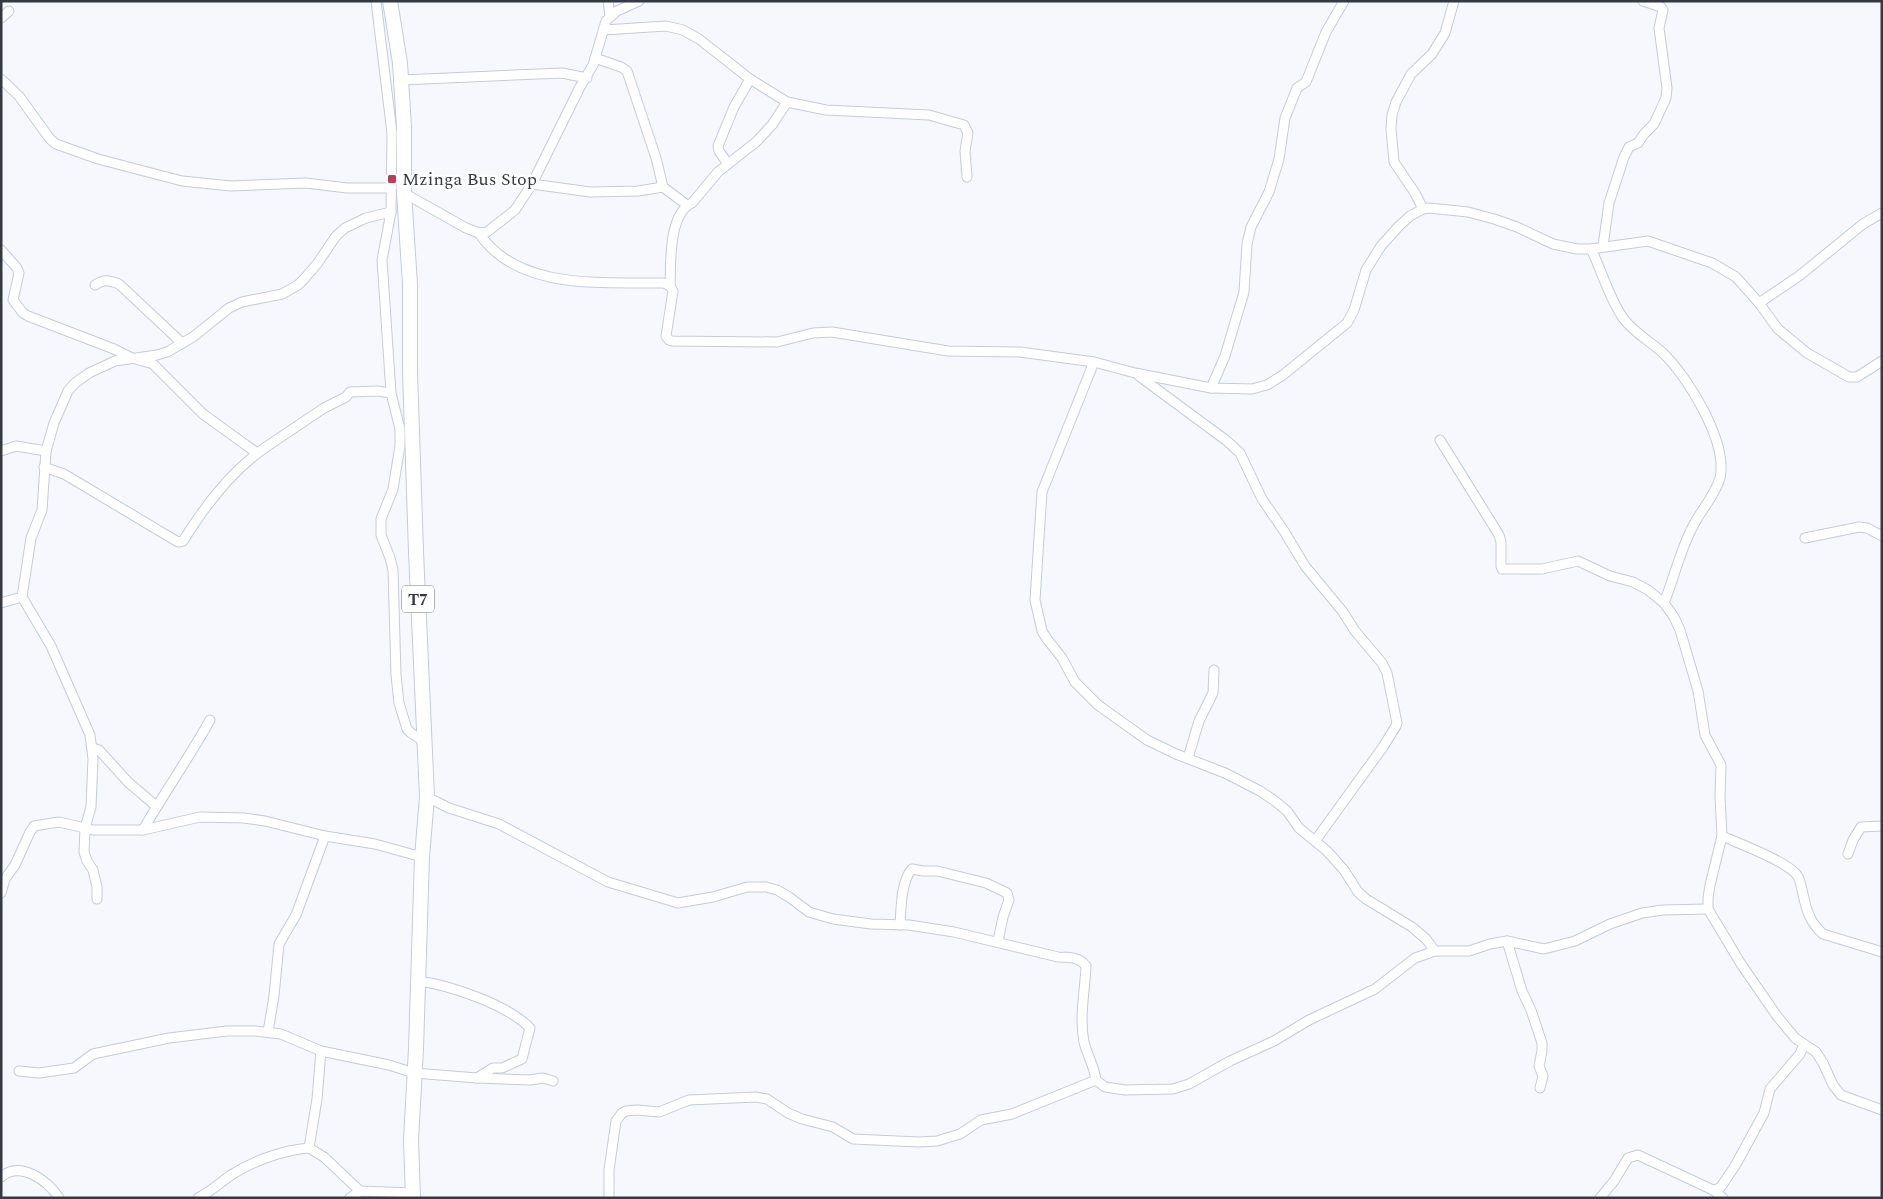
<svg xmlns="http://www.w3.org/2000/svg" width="1883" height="1199" font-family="Spectral,serif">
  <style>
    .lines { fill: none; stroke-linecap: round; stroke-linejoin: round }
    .minor-casing { stroke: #c3cbe0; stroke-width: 11 }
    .highway-casing { stroke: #c3cbe0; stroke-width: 16 }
    .minor { stroke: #fff; stroke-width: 9 }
    .highway { stroke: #fff; stroke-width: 14 }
    .poi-dot { fill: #c73757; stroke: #fff; stroke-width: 2 }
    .labels { text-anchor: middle; stroke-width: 5; stroke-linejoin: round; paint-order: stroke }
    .shield { fill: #fff; stroke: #72747a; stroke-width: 1 }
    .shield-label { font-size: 16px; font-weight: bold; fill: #353941 }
    .poi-label { font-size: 18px; fill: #353941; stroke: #fff; text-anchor: start }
  </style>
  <rect width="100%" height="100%" fill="#f7f8fd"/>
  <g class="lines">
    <!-- minor casing -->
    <g class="minor-casing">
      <g id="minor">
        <path d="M376,1L392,133L391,212L382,260L391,393L400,429V446L393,489L381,519V535L390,558L393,570L396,675L399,703L407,729L411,733L423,741"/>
        <path d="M608,1L610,16"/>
        <path d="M1,18L9,11"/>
        <path d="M604,30L666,26L683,30L699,39L750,79L787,102L826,110L929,115L964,125L968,133L965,151L967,177"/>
        <path d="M595,58L621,67L627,71L656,158L663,187L687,205"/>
        <path d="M1,79L19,96L50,139L56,144L98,159L182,181L231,186L306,183L347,188H392"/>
        <path d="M401,80L562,73L587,78"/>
        <path d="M728,164L719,151L718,146L734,107L750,79"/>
        <path d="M532,184L590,192L638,191L663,187"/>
        <path d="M404,193L466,228L479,233L487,232L515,210L532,184L580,87L593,65L606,21L617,11L639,1"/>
        <path d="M1423,209L1415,193L1394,162L1391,129L1392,115L1396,102L1411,74L1432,54L1445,33L1454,1"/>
        <path d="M479,233C517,291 603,282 664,283L670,286L673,291L666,336L669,340L672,341L777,342L813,333L832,332L948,351L1020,352L1094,362L1135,373L1211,388L1252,389L1267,385L1283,375L1347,323L1354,310L1366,270L1381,246L1399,226L1410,216L1423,209L1429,208L1468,212L1494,219L1517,227L1553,244L1577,249H1591L1648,241L1712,263L1736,277L1759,303L1778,329L1807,353L1849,377H1857L1882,361"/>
        <path d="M1603,246L1609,203L1624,157L1629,147L1638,143L1644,134L1654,124L1666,98L1667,88L1659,28L1663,10L1661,7L1643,1"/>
        <path d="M1591,249C1602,271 1609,298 1623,318C1634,333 1650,341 1663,353C1688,377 1728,442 1720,478C1715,496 1700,511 1692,528C1680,551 1674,578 1664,603L1674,617L1680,630L1698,691L1705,735L1721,765L1720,797L1722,836L1710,885L1708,898V909L1741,964L1777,1016L1795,1038L1816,1052L1823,1063L1833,1085L1841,1095L1882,1110"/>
        <path d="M1,250L17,268L19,273L13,300L23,313L28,316L114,349L132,358L153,364L203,414L257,453"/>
        <path d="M95,285C104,279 109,280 119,284L182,343"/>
        <path d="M670,286C671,264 668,214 692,203L718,172L756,142L772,125L787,102"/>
        <path d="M1759,303L1799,276L1863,224L1882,213"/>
        <path d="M1094,362L1042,492L1035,600L1042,631L1047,639L1062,658L1075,682L1098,705L1147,740L1176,754L1225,773L1260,791L1275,801L1287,811L1299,828L1327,851L1344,870L1358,892L1366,899L1412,927L1426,939L1435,951"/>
        <path d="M1139,376L1227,441L1240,453L1262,499L1284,531L1305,566L1343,612L1355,631L1382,663L1387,673L1397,723L1396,726L1383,747L1315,841"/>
        <path d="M1211,388L1225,356L1244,292L1247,244L1251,227L1269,192L1279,159L1285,118L1297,88L1306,82L1326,32L1344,1"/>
        <path d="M1440,440L1499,535L1501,542V566L1502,569H1542L1578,561L1610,576L1633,582L1648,590L1664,603"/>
        <path d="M1,451L16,446L46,451"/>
        <path d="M44,467L64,474L178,542L183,541C205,506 231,471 266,447L324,408L346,397L350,392L377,391L391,393"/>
        <path d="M1805,538L1859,527L1867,528L1882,536"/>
        <path d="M1,603L22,597"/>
        <path d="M93,748L99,750L128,782L156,806"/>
        <path d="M1188,758L1199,721L1213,693L1214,670"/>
        <path d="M427,797L449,808L499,824L608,882L678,903L713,897L747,887H766L777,890L789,897L809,912L833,919L871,924L909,925L954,932L1058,957C1068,957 1080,957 1086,966C1085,991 1079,1017 1084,1042C1087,1055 1094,1065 1096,1080L1105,1087L1125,1090L1173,1089L1189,1084L1230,1061L1274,1041L1309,1020L1375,989L1415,958L1435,951H1469L1490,944L1507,941L1544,949L1575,941L1610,924L1642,913L1663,910L1708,909"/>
        <path d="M143,830C164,793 189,758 210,720"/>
        <path d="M1722,836C1740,844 1786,861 1797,875C1801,881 1801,887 1803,894C1806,909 1810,923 1823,934L1882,952"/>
        <path d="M1848,854L1853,840L1861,827L1882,826"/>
        <path d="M1,893L5,879L15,865L30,832L34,826L59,822L85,828L91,807L93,759L90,735L51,646L22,597L31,538L42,510L46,451L54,423L68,391L75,383L89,373L115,361L157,355L167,352L193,337L229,308L242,302L282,294L298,285L304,279L317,264L336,236L345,228L366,218L391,212"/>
        <path d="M97,899V887L93,870L87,861L84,852L85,828L93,830H143L200,817L244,818L265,821L325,836L375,844L422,857"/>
        <path d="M900,925C901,909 901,881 912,869L923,871H937L986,883L1007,893L1009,900L1003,917L998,941"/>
        <path d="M1507,941L1522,991L1531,1010L1542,1043V1051L1539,1066L1543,1076L1540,1088"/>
        <path d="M418,981C450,985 508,1005 530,1028L522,1059L502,1068H493L477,1078"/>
        <path d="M268,1032L274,996L279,944L296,915L325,836"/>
        <path d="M19,1071L39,1073L74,1068L93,1054L169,1038L227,1031H255L281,1034L321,1051L389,1065L414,1073L477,1078L530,1080L543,1078L553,1081"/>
        <path d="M309,1148L317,1099L321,1051"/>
        <path d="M1,1177C21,1160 48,1181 59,1198"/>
        <path d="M1713,1190L1720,1188L1735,1166L1764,1113L1770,1089L1800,1054L1804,1044"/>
        <path d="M198,1198C210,1192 220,1183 231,1175C253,1161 283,1150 309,1148L324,1157L360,1191"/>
        <path d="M350,1198L360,1191L412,1193"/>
        <path d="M609,1198V1170L616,1121L622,1113L626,1111L637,1110L659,1112L689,1100L756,1097L767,1099L788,1113L802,1119L833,1127L853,1139L919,1142L937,1141L960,1134L981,1120L1012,1114L1096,1080"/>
        <path d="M1600,1198L1614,1181L1628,1158L1638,1155L1713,1190L1723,1198"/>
      </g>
    </g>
    <!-- highway casing -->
    <g class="highway-casing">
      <path id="highway" d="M390,1L400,63L404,127V193L410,284V372L416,552L427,797L422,857L416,1049L411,1140L413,1198"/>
    </g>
    <!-- minor -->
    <use href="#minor" class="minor"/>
    <!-- highway -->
    <use href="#highway" class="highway"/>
  </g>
  <!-- markers -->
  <rect class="poi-dot" x="387" y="174" width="10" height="10" rx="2.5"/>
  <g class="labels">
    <!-- shield labels -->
    <rect class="shield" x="402" y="585.5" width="32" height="27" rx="4"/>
    <g class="shield-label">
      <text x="418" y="605">T7</text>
    </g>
    <!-- poi labels -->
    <g class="poi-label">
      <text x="402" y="185">Mzinga Bus Stop</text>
    </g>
  </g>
  <!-- border -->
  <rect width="1883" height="1199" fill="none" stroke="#353941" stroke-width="5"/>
</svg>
